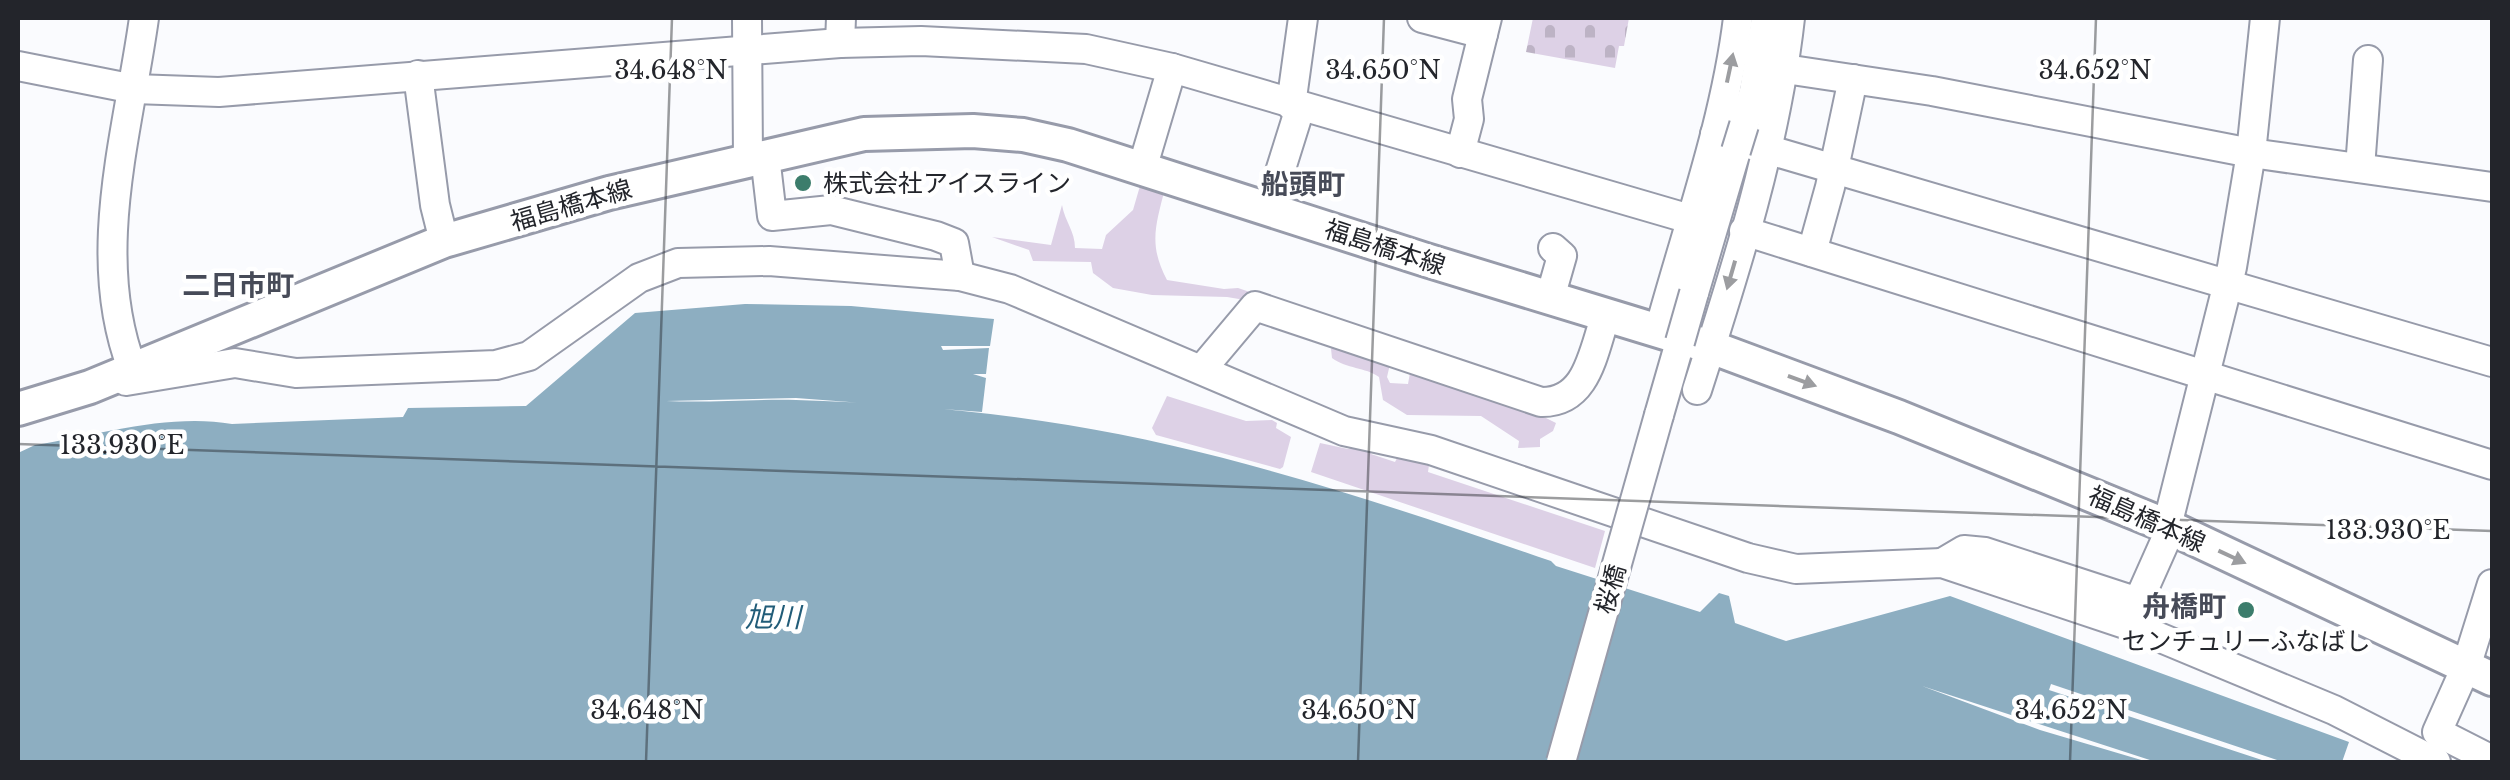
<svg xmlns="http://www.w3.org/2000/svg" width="2510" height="780" font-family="'Libre Baskerville','Noto Sans JP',serif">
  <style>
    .grass { fill: #ddd1e6 }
    .cemetery { fill: url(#cemetery-stones) }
    .water { fill: #8daec1 }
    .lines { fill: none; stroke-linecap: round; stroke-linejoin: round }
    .minor-casing { stroke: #979baa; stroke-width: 32 }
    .major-casing { stroke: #979baa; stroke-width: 38 }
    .minor { stroke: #fff; stroke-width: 28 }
    .major { stroke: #fff; stroke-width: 32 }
    .minor-bridge-casing { stroke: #979baa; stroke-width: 32; stroke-linecap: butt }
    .minor-bridge { stroke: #fff; stroke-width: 28 }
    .oneway { fill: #9c9da0 }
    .ticks { fill: none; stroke: #23252b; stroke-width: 2.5; stroke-opacity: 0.45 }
    .poi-dot { fill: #3c7d6c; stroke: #fff; stroke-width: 4 }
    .labels { text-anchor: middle; stroke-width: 9; stroke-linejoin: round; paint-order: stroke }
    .poi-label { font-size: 25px; fill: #23252b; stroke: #fff; text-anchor: start }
    .street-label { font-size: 25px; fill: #23252b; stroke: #fff }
    .neighbourhood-label { font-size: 28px; font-weight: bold; fill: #474b58; stroke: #fff }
    .water-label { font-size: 28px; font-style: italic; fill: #215c78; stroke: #fff }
    .ticks-label { font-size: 25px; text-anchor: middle; fill: #23252b; stroke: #fff; stroke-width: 9; stroke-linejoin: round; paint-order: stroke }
  </style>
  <defs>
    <pattern id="cemetery-stones" width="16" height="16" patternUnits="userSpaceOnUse" patternTransform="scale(2.5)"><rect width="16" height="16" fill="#ddd1e6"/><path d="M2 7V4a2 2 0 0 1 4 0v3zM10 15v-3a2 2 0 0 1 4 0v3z" fill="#bdb3c5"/></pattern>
  </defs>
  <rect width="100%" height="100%" fill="#fafbfe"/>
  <!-- grass -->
  <g class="grass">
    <path d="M1142,179L1165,188C1156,225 1148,244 1167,280L1224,289L1238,288L1300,309L1227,297L1152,295L1113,288L1093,273L1091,262L1033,261L1029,250L992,237L1051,245L1062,205C1065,222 1075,231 1075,248L1102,249L1106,235L1133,210Z"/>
    <path d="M1335,343L1391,360L1387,377L1390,383L1408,384L1411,367L1544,414V417L1556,423L1553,431L1540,439V447L1518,448L1519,441L1481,416L1407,415L1383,400L1379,377C1365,367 1347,369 1332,358L1331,349Z"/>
    <path d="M1167,396L1246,421L1272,420L1277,423L1276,428L1291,437L1283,467L1280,469L1156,435L1152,428Z"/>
    <path d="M1320,443L1348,449L1361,445L1372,448L1371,454L1395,462L1398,456L1429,465L1428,472L1605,531L1595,568L1311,472Z"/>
  </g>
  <!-- cemetery -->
  <path class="cemetery" d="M1533,18H1629L1624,46H1619L1615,68L1526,52Z"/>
  <!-- water -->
  <path class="water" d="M745,304L851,306L994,319L990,346H941L943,350L989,348L986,374H973L986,378L982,412L796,398L666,401C709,403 753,399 796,400C886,403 979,410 1068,425C1233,452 1394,507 1551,561L1556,566L1700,612L1719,593L1729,596L1735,623L1786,641L1950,596L2349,742L2342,762H2283L2051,684L2049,690L2268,762H2156L1922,686L2040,730L2148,762H18V453L35,445C97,435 169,413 232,424L403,417L408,408L526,406L635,313Z"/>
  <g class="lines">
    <!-- minor casing -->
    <g class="minor-casing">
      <g id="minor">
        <path d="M747,18L748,160"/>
        <path d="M1422,18L1483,34"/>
        <path d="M840,43L841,18"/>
        <path d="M18,66L134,89L219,92L840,43L921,41L1086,49L1172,68L1690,219"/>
        <path d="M1785,69L1932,91L2251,153L2492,187"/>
        <path d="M418,75L435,205L444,241"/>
        <path d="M1291,105L1303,18"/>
        <path d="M1744,125L1754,91L1766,18"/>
        <path d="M1715,134L2492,362"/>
        <path d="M1460,153L1469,119L1467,99L1487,18"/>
        <path d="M765,156L772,216L831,210L936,236L954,243L960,276"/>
        <path d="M2360,168L2368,60"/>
        <path d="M1142,169L1172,68"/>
        <path d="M1268,210L1300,108"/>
        <path d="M1744,231L2492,465"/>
        <path d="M1812,252L1830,187L1853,79"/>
        <path d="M1694,293L1736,151"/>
        <path d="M1550,298L1562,256L1553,248"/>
        <path d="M1659,331C1687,228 1725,124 1738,18"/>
        <path d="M132,368C89,255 128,133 144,18"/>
        <path d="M1202,369L1255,306L1541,402C1588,403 1593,351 1606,315"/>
        <path d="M126,381L235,363L296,373L496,365L529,356L639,278L678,263L769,261L960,276L1010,289L1344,431L1431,450L1748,558L1796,569L1942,563L2137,628L2334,710L2436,762"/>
        <path d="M1697,390C1736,269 1776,144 1790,18"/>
        <path d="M1659,415L1680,342"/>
        <path d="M2167,526L2232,267L2251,153L2265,18"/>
        <path d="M1942,563L1964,550L1985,552L2138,602L2171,528"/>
        <path d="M2492,584L2466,667L2437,732L2492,760"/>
      </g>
    </g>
    <!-- major casing -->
    <g class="major-casing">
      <path id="major" d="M18,409L90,387L444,241L609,193L864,134L973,131L1023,135L1068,145L1426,260L1711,347L1899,417L2167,526L2492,679"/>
    </g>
    <!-- minor -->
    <use href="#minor" class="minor"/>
    <!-- major -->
    <use href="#major" class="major"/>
    <!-- minor-bridge casing -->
    <g class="minor-bridge-casing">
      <g id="minor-bridge">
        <path d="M1736,151L1744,125"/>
        <path d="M1680,342L1694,293"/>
        <path d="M1561,762L1659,415"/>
      </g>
    </g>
    <!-- minor-bridge -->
    <use href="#minor-bridge" class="minor-bridge"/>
  </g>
  <!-- one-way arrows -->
  <defs><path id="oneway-solid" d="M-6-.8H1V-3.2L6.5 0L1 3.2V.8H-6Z" transform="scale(2.5)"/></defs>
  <g class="oneway">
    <use href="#oneway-solid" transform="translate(1730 68) rotate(-78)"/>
    <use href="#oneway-solid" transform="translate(1731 275) rotate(106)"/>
    <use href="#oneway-solid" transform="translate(1802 381) rotate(20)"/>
    <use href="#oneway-solid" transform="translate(2232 557) rotate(25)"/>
  </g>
  <!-- ticks -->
  <path class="ticks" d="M18,444L2492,531M646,762L672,18M1358,762L1384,18M2070,762L2096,18"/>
  <!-- markers -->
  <g class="poi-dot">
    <circle cx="803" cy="183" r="10"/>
    <circle cx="2246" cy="610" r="10"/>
  </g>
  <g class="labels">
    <!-- poi labels -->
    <g class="poi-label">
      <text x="823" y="192">株式会社アイスライン</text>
      <text x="2246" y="650" text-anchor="middle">センチュリーふなばし</text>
    </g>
    <!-- street labels -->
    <g class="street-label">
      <text transform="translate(571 205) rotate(-16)" y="9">福島橋本線</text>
      <text transform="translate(1385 247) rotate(18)" y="9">福島橋本線</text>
      <text transform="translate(2147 519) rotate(24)" y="9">福島橋本線</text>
      <text transform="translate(1610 589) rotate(-74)" y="9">桜橋</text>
    </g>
    <!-- neighbourhood labels -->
    <g class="neighbourhood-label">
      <text x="1303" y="194">船頭町</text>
      <text x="238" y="295">二日市町</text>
      <text x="2184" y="616">舟橋町</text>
    </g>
    <!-- water labels -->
    <g class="water-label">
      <text x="773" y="627">旭川</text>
    </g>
  </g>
  <g class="ticks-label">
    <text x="671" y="79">34.648°N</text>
    <text x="1383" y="79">34.650°N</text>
    <text x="2095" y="79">34.652°N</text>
    <text x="122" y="454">133.930°E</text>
    <text x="2388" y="539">133.930°E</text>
    <text x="647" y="719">34.648°N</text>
    <text x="1359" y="719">34.650°N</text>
    <text x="2071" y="719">34.652°N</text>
  </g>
  <!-- border -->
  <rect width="2510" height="780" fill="none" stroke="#23252b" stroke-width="40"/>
</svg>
